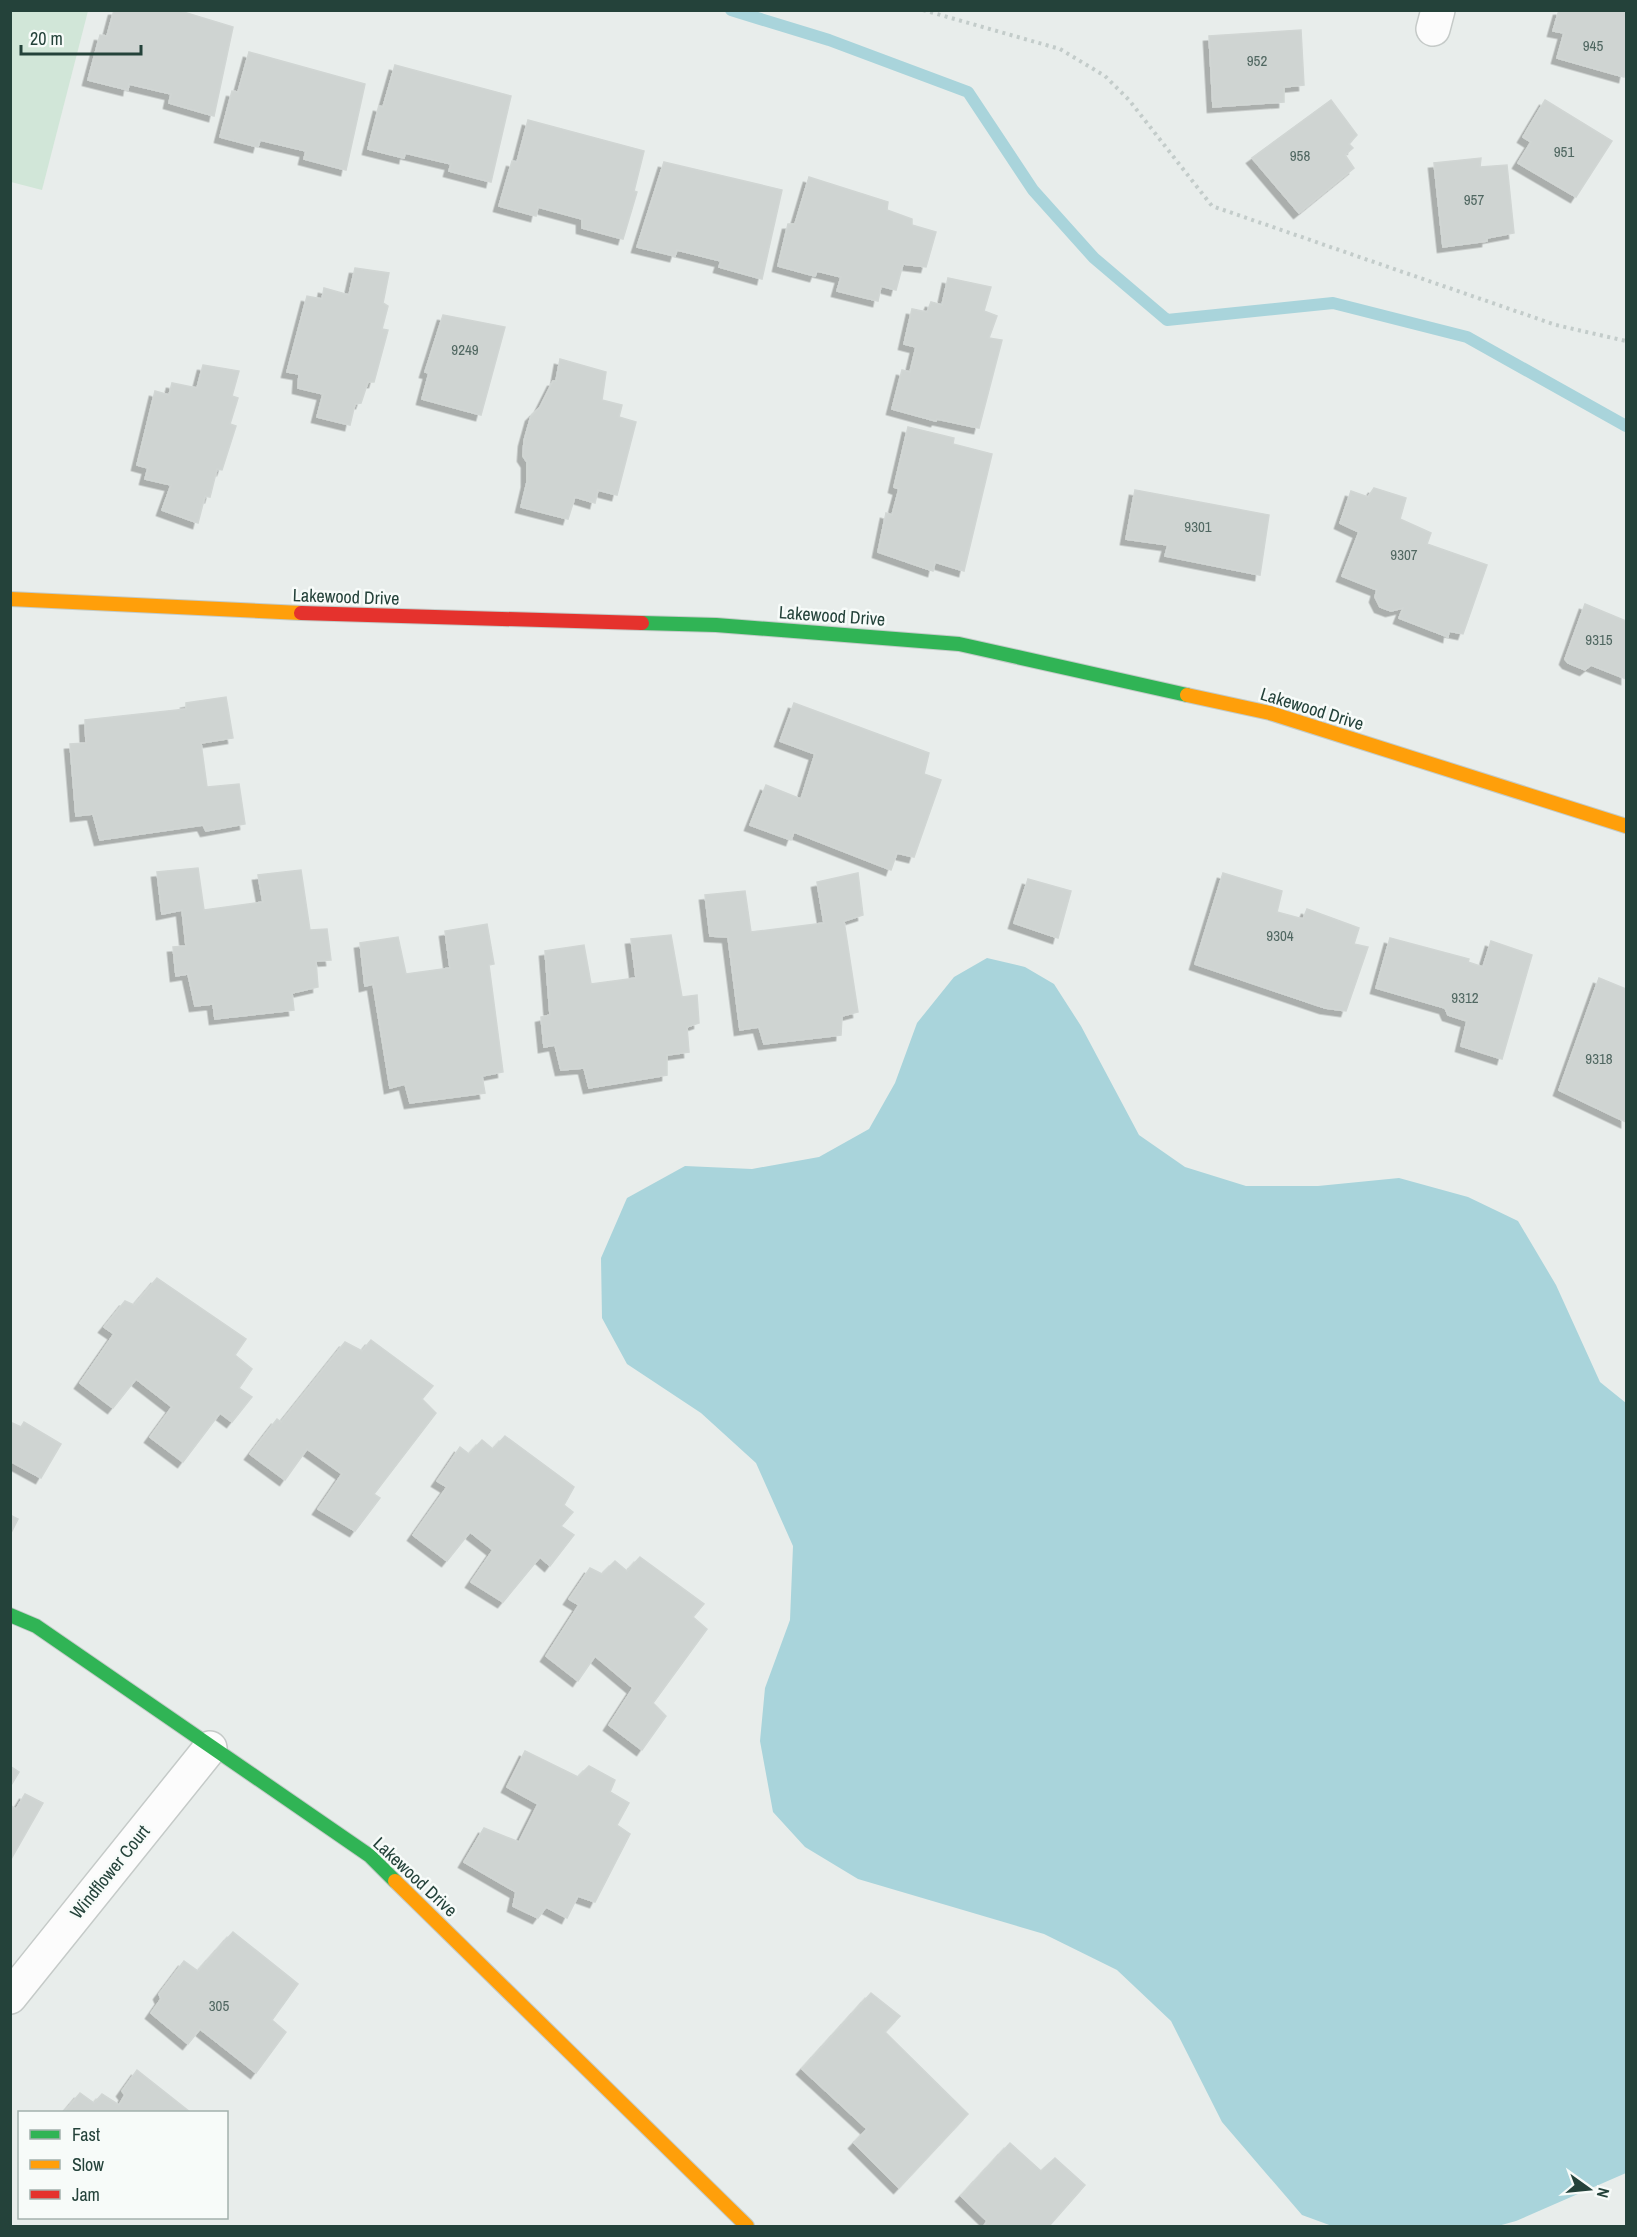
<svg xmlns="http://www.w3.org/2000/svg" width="1637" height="2237" font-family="'Archivo Narrow',sans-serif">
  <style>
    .green { fill: #d1e6d8 }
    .water { fill: #a9d4db }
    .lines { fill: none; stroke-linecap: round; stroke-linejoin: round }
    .stream { stroke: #a9d4db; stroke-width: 12 }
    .building { fill: #cfd4d2; stroke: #d1d6d4; stroke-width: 1.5; filter: url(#shadow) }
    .street-casing { stroke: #c5cac8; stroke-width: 36 }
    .fast-casing { stroke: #c3cbc8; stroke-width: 16 }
    .slow-casing { stroke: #c3cbc8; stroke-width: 16 }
    .jam-casing { stroke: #c3cbc8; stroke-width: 16 }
    .path { stroke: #c3ccca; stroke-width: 4; stroke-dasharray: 3 4.5; stroke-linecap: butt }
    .street { stroke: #fcfcfc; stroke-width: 33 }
    .fast { stroke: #30b455; stroke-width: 14 }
    .slow { stroke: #ff9f0a; stroke-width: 14 }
    .jam { stroke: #e5322d; stroke-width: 14 }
    .labels { text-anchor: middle; stroke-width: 5; stroke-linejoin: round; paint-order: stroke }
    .number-label { font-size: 15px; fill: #506761 }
    .street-label { font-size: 18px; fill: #24423a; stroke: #f7fbf9 }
  </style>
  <defs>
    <filter id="shadow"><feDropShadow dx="-5.5" dy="5.5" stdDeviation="0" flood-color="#0004"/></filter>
  </defs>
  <rect width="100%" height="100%" fill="#e8edeb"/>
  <!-- green -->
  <path class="green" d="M11,10L88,11L42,190L11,182Z"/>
  <!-- water -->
  <path class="water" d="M987,958L1025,967L1054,984L1081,1026L1139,1135L1185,1167L1246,1186H1318L1399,1178L1468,1197L1518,1221L1556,1285L1600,1382L1626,1403V2173L1516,2221L1498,2226H1332L1302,2215L1222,2122L1171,2021L1117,1970L1044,1934L858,1879L805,1847L773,1812L760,1741L765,1688L790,1620L793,1546L756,1463L701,1413L627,1364L602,1318L601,1258L627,1198L685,1166L752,1169L819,1157L869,1129L895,1083L917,1023L954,977Z"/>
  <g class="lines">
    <!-- stream -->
    <path class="stream" d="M731,10L829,40L968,92L1033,190L1094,258L1167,320L1333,303L1467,337L1626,426"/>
  </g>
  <!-- building -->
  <g class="building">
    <path d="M114,10H177L233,27L214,116L169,103L171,94L129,84L128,90L88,80L100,35L107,36Z"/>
    <path d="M1559,10H1626V67L1624,77L1557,58L1564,33L1553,31Z"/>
    <path d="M1301,30L1304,85L1284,87V102L1213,107L1209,36Z"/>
    <path d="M249,52L365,84L346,170L304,159L306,151L260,140L258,147L220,137L232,91L238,92Z"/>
    <path d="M395,65L511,96L491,182L449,171L451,164L405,153L404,158L368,149L379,106L383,107Z"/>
    <path d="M1331,100L1357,135L1349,144L1353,148L1345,155L1354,168L1299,213L1252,158Z"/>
    <path d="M1545,100L1612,141L1576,197L1518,163L1531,142L1523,137Z"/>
    <path d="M528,120L644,151L634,191L637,192L623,239L582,228V219L538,207L536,216L499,206L512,161L517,162Z"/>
    <path d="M1481,158L1480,167L1507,165L1514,233L1487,238V241L1443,247L1434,163Z"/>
    <path d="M664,162L782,190L762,279L719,267L721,261L677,250L675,256L637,247Z"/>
    <path d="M809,177L888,202L887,210L912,219V225L936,232L926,267L903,264L896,290L881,286L878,301L837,291L841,277L817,271L815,276L778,266L788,224H795Z"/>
    <path d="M355,268L389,273L383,303L388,306L382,329L388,330L374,382H368L361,403L355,404L350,425L317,417L323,394L298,388L299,374L287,372L307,296L322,299L324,288L349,295Z"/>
    <path d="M948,278L991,287L984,311L997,316L989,338L1002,340L979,428L937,419L936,421L892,409L902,370L910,372L916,347L904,344L912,309L927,312L931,302L942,305Z"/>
    <path d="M443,315L505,327L481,415L422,399L429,373L425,372Z"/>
    <path d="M560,359L606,372L602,400L622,405L619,417L636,422L617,495L598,490L595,503L575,497L568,519L521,507L527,482V462L523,456L524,441L531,416L540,407L553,381H556Z"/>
    <path d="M203,365L239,371L232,396L238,398L230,424L236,426L222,470L217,469L210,497L205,496L198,523L162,510L171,485L145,479L148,468L137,465L155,391L169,395L172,383L197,388Z"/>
    <path d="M908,427L954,438L953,444L992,454L964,571L935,562L933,571L878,552L886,513L892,515L899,489L894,487Z"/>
    <path d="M1374,488L1406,498L1400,519L1431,533L1427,544L1487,565L1463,634L1449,631L1448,637L1399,618L1403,608L1391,611L1380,607L1375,597L1377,590L1342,576L1359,532L1340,523L1351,491L1368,497Z"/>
    <path d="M1135,490L1269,515L1260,575L1165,556L1168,545L1126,539Z"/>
    <path d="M1585,604L1626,621V679L1591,665L1585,670L1568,663L1565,659Z"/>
    <path d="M226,697L233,738L201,743L207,787L239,784L245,824L206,831L203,825L100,840L93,814L76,816L70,744L86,743L85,720L186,709V703Z"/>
    <path d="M794,703L929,753L924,774L941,780L914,857L897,853L891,870L794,832L791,840L750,825L766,785L801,799L815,754L780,741Z"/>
    <path d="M198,868L204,910L263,902L258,875L301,870L310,930L327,929L331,960L316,961L318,987L292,993L294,1010L215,1019L213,1004L195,1006L188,974L176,976L173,947L186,946L182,910L162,914L157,872Z"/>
    <path d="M858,873L863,915L844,921L858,1012L842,1016L841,1035L764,1044L759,1027L740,1030L728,937L710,936L705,895L745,891L751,932L824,923L817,882Z"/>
    <path d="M1223,873L1282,891L1277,912L1303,919L1307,909L1359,928L1354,944L1368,947L1346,1011L1325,1008L1195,964Z"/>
    <path d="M1028,879L1071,891L1058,938L1014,923Z"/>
    <path d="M487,924L494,964L489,965L503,1072L482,1076L485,1093L410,1103L405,1084L390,1088L373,984L365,986L360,943L398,937L406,974L450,968L445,931Z"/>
    <path d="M671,935L682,997L697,995L699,1023L687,1027L689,1052L667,1055V1075L589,1088L584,1068L561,1070L555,1045L544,1047L541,1017L550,1015L545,951L584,945L591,984L636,978L631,939Z"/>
    <path d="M1390,938L1469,959L1468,962L1483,967L1491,941L1532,955L1502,1059L1461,1046L1467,1021L1448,1015L1445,1008L1376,988Z"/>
    <path d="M1599,978L1626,989V1122L1559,1090Z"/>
    <path d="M157,1278L246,1339L235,1355L252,1369L239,1388L252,1397L232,1422L220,1413L183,1462L150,1437L172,1407L136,1379L113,1408L80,1383L114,1334L104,1327L125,1301L134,1305Z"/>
    <path d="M371,1340L433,1386L422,1399L436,1413L374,1494L380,1498L355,1531L318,1509L342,1474L307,1449L285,1480L250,1454L277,1419L281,1422L345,1342L362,1351Z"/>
    <path d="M10,1422L21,1427L24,1422L61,1444L41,1478L10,1461Z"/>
    <path d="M505,1436L574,1487L564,1505L573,1512L561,1526L574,1535L550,1566L540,1557L503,1602L471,1582L493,1550L470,1532L447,1561L413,1535L447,1487L437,1481L460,1447L469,1454L482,1440L493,1449Z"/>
    <path d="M10,1515L18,1519L10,1535Z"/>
    <path d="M640,1557L704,1604L693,1617L707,1629L653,1703L666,1716L642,1750L609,1725L633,1688L595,1656L578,1681L546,1656L579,1605L569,1599L590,1568L602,1574L615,1561L627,1571Z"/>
    <path d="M525,1751L578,1777L589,1766L615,1780L610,1792L629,1803L617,1825L630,1834L595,1902L578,1896L567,1918L546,1907L538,1918L513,1906L516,1892L464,1862L484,1828L519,1842L538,1804L507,1787Z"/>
    <path d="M10,1766L19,1772L10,1787Z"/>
    <path d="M25,1794L43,1803L10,1861V1805L16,1809Z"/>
    <path d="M233,1932L298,1984L272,2020L286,2032L256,2073L200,2029L188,2044L151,2013L161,1999L159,1994L184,1961L198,1971Z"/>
    <path d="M871,1993L900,2016L885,2032L968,2114L899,2188L854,2143L867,2129L802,2069Z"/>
    <path d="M137,2070L190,2112H64L80,2093L94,2103L102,2094L119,2105L125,2095L122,2091Z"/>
    <path d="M1010,2143L1041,2171L1055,2158L1085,2185L1049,2226H984L987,2221L961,2196Z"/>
  </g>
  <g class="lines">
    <!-- street casing -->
    <g class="street-casing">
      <g id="street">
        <path d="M1433,29L1438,10"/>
        <path d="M10,1997L210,1748"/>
      </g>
    </g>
    <!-- fast casing -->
    <g class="fast-casing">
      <g id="fast">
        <path d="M642,623L716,625L959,644L1187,695"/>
        <path d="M10,1615L36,1626L370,1856L395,1881"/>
      </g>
    </g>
    <!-- slow casing -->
    <g class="slow-casing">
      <g id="slow">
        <path d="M10,599L301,613"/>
        <path d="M1187,695L1270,713L1626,826"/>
        <path d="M395,1881L747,2226"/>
      </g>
    </g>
    <!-- jam casing -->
    <g class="jam-casing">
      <path id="jam" d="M301,613L642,623"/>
    </g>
    <!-- path -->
    <path class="path" d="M923,10L1060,49L1105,76L1129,100L1212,206L1556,325L1626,341"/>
    <!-- street -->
    <use href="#street" class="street"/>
    <!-- fast -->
    <use href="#fast" class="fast"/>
    <!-- slow -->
    <use href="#slow" class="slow"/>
    <!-- jam -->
    <use href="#jam" class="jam"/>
  </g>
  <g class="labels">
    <!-- number labels -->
    <g class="number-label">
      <text x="1593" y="51">945</text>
      <text x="1257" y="66">952</text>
      <text x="1564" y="157">951</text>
      <text x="1300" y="161">958</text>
      <text x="1474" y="205">957</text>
      <text x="465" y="355">9249</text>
      <text x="1198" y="532">9301</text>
      <text x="1404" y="560">9307</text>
      <text x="1599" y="645">9315</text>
      <text x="1280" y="941">9304</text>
      <text x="1465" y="1003">9312</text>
      <text x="1599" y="1064">9318</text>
      <text x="219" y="2011">305</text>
    </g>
    <!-- street labels -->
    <g class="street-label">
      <text transform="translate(346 597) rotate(2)" y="6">Lakewood Drive</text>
      <text transform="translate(832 616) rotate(4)" y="6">Lakewood Drive</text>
      <text transform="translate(1312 709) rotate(17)" y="6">Lakewood Drive</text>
      <text transform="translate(110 1872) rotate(-51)" y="6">Windflower Court</text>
      <text transform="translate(415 1877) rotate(43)" y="6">Lakewood Drive</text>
    </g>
  </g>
  <!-- border -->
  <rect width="1637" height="2237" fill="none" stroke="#24423a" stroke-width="24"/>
  <!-- legend -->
  <rect x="18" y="2111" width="210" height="108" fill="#f7fbf9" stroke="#a3b1ad" stroke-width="1.5"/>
  <rect x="30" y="2130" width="30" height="9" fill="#30b455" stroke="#a3b1ad" stroke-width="1.5"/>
  <text x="72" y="2141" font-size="18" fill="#24423a">Fast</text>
  <rect x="30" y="2160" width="30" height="9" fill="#ff9f0a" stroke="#a3b1ad" stroke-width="1.5"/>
  <text x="72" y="2171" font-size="18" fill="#24423a">Slow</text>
  <rect x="30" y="2190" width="30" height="9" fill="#e5322d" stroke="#a3b1ad" stroke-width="1.5"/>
  <text x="72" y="2201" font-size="18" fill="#24423a">Jam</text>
  <!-- north arrow -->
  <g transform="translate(1589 2189) rotate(105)" stroke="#f7fbf9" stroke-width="4.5" paint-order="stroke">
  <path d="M0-4.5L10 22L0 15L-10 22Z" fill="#24423a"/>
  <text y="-9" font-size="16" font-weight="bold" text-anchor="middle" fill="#24423a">N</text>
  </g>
  <!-- scale -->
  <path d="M21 45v9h120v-9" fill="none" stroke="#24423a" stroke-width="3"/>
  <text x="30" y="45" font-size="18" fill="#24423a" stroke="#f7fbf9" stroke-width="4.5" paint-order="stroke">20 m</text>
</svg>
